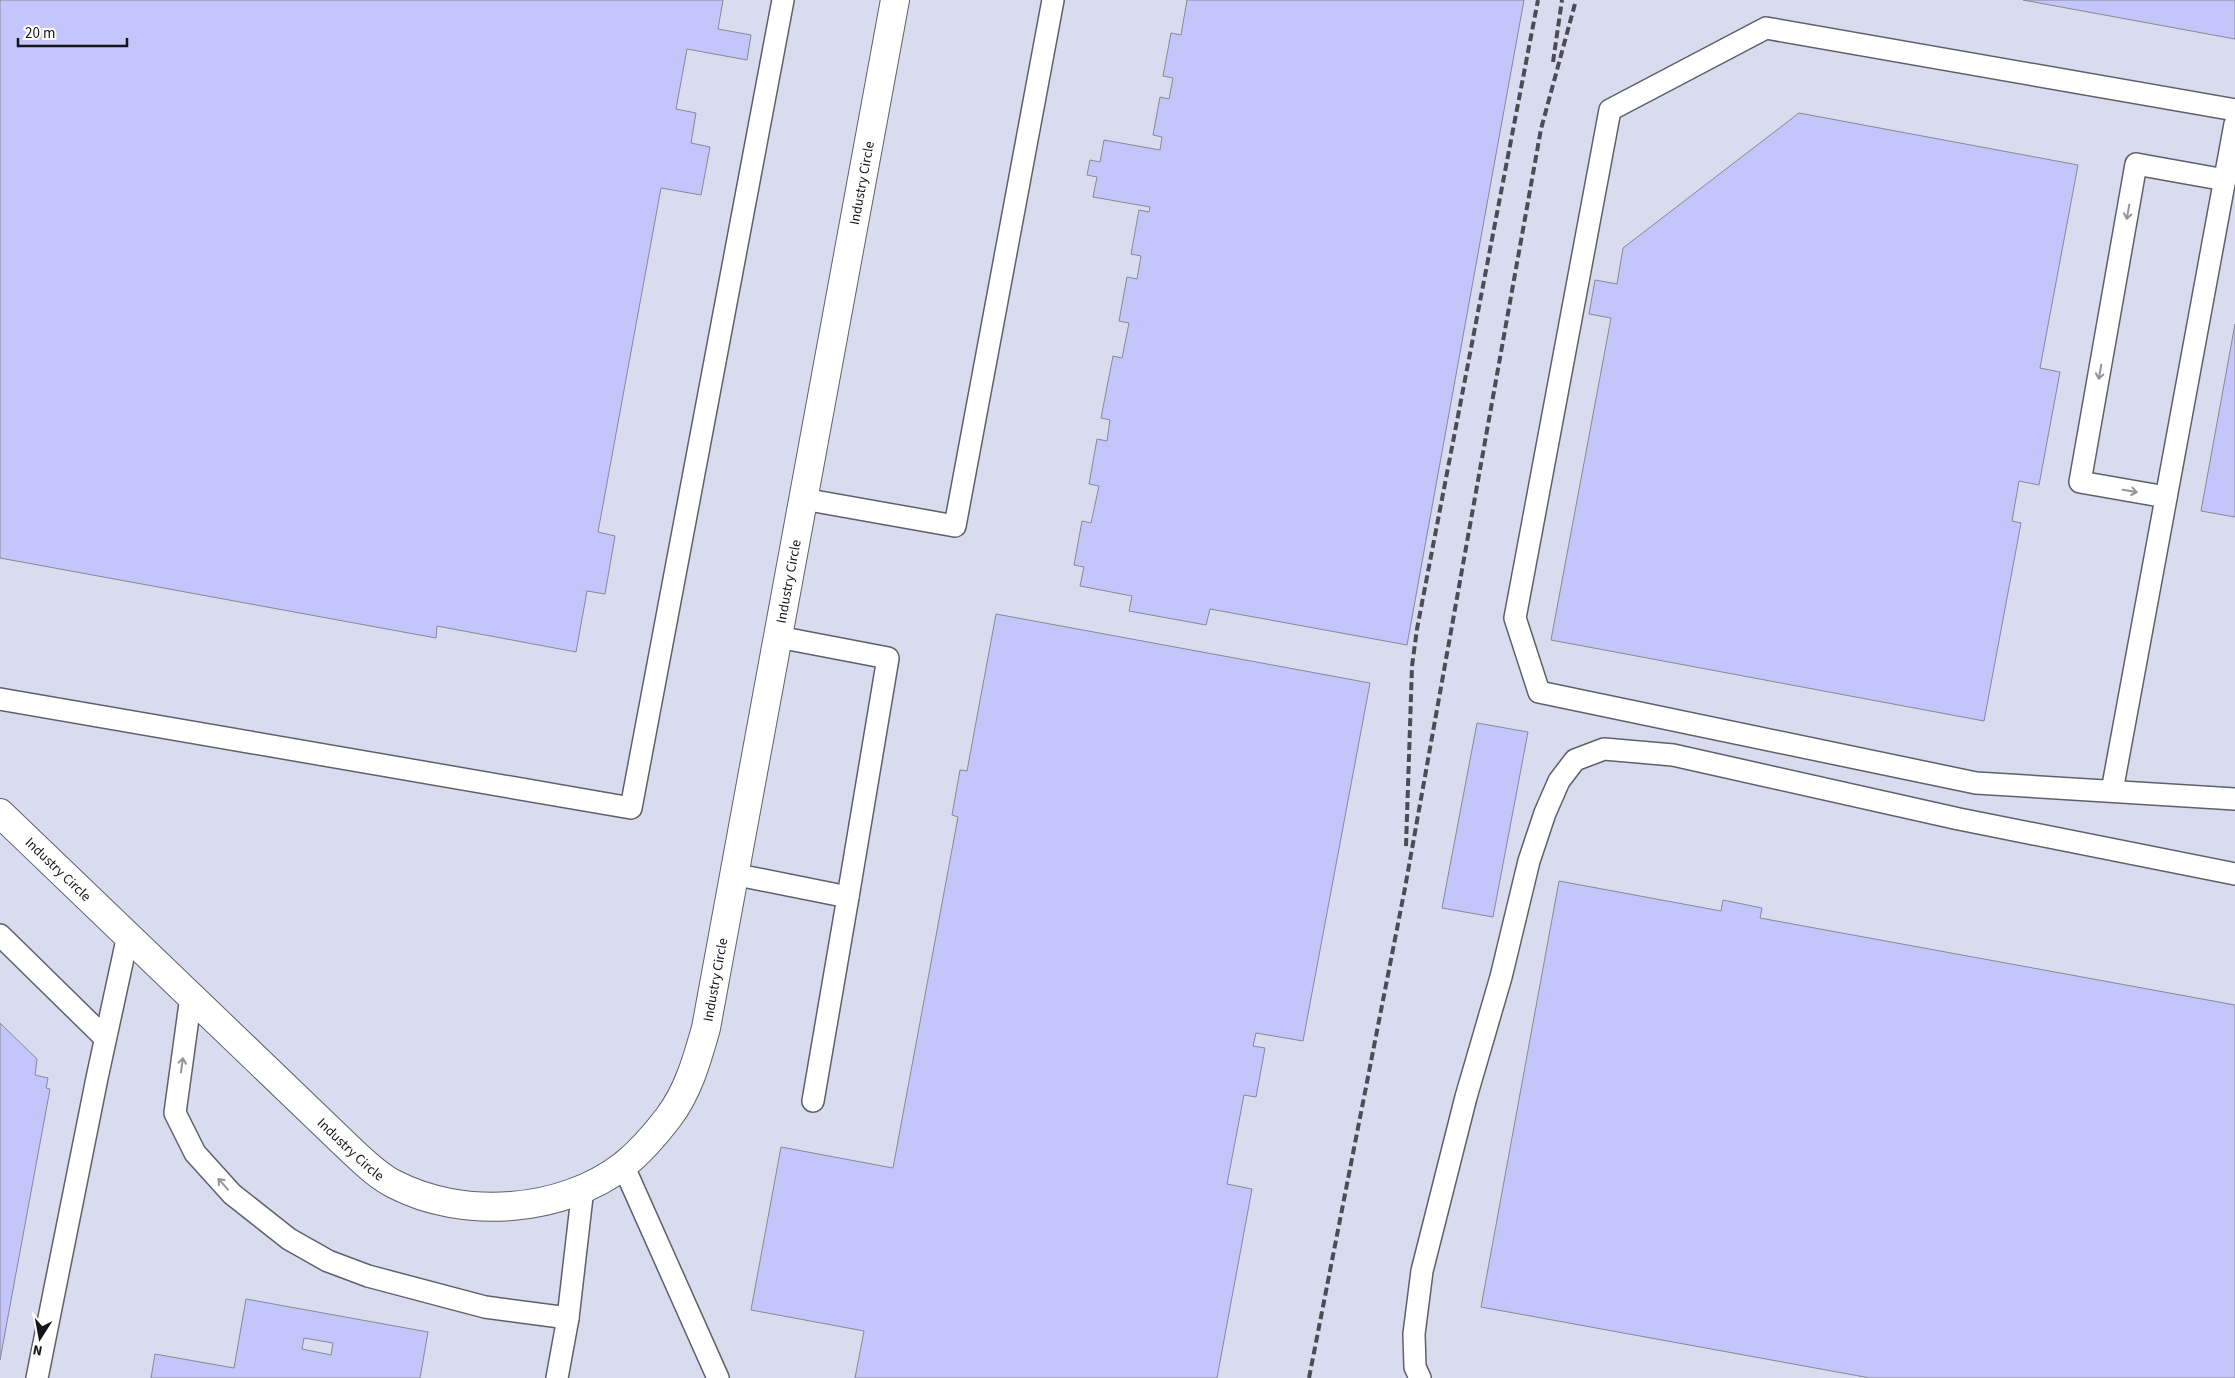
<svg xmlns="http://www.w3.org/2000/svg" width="2235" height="1378" font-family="'Source Sans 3',sans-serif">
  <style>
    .built { fill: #d9dbef }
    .building { fill: #c3c5fb; stroke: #888995; fill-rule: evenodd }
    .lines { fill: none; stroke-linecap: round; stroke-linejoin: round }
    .service-casing { stroke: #5f606b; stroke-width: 24 }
    .minor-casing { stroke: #5f606b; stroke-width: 30 }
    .service { stroke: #fff; stroke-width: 21 }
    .minor { stroke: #fff; stroke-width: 28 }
    .rail { stroke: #4c4d54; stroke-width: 4; stroke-dasharray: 8 4; stroke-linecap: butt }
    .oneway { stroke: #959598 }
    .labels { text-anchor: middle; stroke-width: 5; stroke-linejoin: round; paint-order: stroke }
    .street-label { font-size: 14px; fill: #141419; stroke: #fff }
  </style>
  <rect width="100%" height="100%" fill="#e7e8f5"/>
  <!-- built -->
  <rect class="built" x="0" y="0" width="2235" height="1378"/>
  <!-- building -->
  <g class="building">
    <path d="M0,0H723L718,29L751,35L747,60L687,49L676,109L696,113L691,143L710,147L701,195L661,188L598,532L615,536L605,594L587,591L576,652L437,626L436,638L0,558Z"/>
    <path d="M1187,0H1524L1407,645L1210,609L1206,625L1129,611L1132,596L1080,586L1084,567L1074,565L1082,521L1091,523L1099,486L1089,484L1097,439L1107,441L1110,420L1101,418L1113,356L1122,358L1129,323L1119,321L1127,277L1137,279L1141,256L1131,254L1139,210L1149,212L1150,207L1093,197L1097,177L1087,175L1090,160L1100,162L1104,140L1160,150L1162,137L1153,135L1160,97L1169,99L1173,78L1163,76L1171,33L1181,35Z"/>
    <path d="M2023,0H2235V39Z"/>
    <path d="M1799,113L2078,165L2040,368L2060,372L2039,485L2019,481L2012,521L2021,523L1984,721L1551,640L1611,318L1589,314L1595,280L1617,284L1623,248Z"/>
    <path d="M2235,324V517L2201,511Z"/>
    <path d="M996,614L1370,683L1303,1041L1256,1033L1253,1046L1265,1048L1256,1097L1244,1095L1227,1184L1252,1189L1217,1378H855L864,1331L751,1310L781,1147L893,1168L958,817L952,815L960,770L967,771Z"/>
    <path d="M1477,723L1528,732L1493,917L1442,908Z"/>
    <path d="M1559,881L1721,911L1723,900L1762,908L1760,918L2235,1005V1378H1870L1481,1307Z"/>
    <path d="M0,1023L37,1059L35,1075L48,1078L46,1088L50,1089L0,1360Z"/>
    <path d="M246,1299L428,1332L420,1378H151L155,1354L234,1368ZM304,1338L333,1343L331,1355L302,1349Z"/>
  </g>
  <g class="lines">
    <!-- service casing -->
    <g class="service-casing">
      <g id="service">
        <path d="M2235,110L1766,28L1610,110L1515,618L1539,692L1976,783L2235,799"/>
        <path d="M2166,497L2080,482L2136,164L2225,180"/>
        <path d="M803,499L955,526L1053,0"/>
        <path d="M778,637L888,658L848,897"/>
        <path d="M0,699L631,808L783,0"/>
        <path d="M2112,791L2235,124"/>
        <path d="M733,874L848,897L813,1101"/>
        <path d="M0,935L105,1038"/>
        <path d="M191,996L175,1113L195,1153L232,1194L289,1239L328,1261L368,1276L485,1307L568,1318"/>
        <path d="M623,1165L718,1378"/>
        <path d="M37,1378L97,1078L128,935"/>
        <path d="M557,1378L568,1318L583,1188"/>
        <path d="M1420,1378L1415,1367L1414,1334L1422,1271L1466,1097L1501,977L1529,861L1545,813L1559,781L1575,760L1604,749L1673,755L1959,819L2235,874"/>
      </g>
    </g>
    <!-- minor casing -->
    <g class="minor-casing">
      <g id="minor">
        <path id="s1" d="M0,813L352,1151C365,1163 378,1176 394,1184C463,1220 562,1213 624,1165C640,1152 655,1135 668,1118C688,1092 697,1060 706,1028L895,0"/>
      </g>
    </g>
    <!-- service -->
    <use href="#service" class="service"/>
    <!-- minor -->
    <use href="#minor" class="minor"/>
    <!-- rail -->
    <g class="rail">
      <path d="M1553,62L1562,0"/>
      <path d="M1406,846L1412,666L1417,629L1538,0"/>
      <path d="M1309,1378L1405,888L1541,129L1576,0"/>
    </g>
  </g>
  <!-- one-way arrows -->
  <defs><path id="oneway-shaft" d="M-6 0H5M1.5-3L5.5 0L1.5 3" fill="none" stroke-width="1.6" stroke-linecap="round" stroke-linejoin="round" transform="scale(1.25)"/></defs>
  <g class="oneway">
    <use href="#oneway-shaft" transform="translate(2128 212) rotate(100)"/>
    <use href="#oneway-shaft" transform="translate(2100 372) rotate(100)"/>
    <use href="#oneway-shaft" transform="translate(2130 491) rotate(9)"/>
    <use href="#oneway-shaft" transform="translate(182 1065) rotate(-82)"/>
    <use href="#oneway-shaft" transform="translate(223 1184) rotate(-132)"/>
  </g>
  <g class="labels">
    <!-- street labels -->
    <g class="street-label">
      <text dy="5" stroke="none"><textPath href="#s1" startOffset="1806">Industry Circle</textPath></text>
      <text dy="5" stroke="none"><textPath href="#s1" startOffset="1401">Industry Circle</textPath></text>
      <text dy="5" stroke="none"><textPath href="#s1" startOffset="81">Industry Circle</textPath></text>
      <text dy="5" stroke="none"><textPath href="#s1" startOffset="996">Industry Circle</textPath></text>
      <text dy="5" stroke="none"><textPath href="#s1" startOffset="486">Industry Circle</textPath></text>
    </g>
  </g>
  <!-- north arrow -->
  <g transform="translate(40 1338) rotate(191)" stroke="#ffffff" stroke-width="4" paint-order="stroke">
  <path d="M0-4L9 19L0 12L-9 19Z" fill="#141419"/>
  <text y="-8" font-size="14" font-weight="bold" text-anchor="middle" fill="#141419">N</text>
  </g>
  <!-- scale -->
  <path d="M18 38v8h109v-8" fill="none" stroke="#141419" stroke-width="2.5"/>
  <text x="25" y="38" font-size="15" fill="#141419" stroke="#ffffff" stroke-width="4" paint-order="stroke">20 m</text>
</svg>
